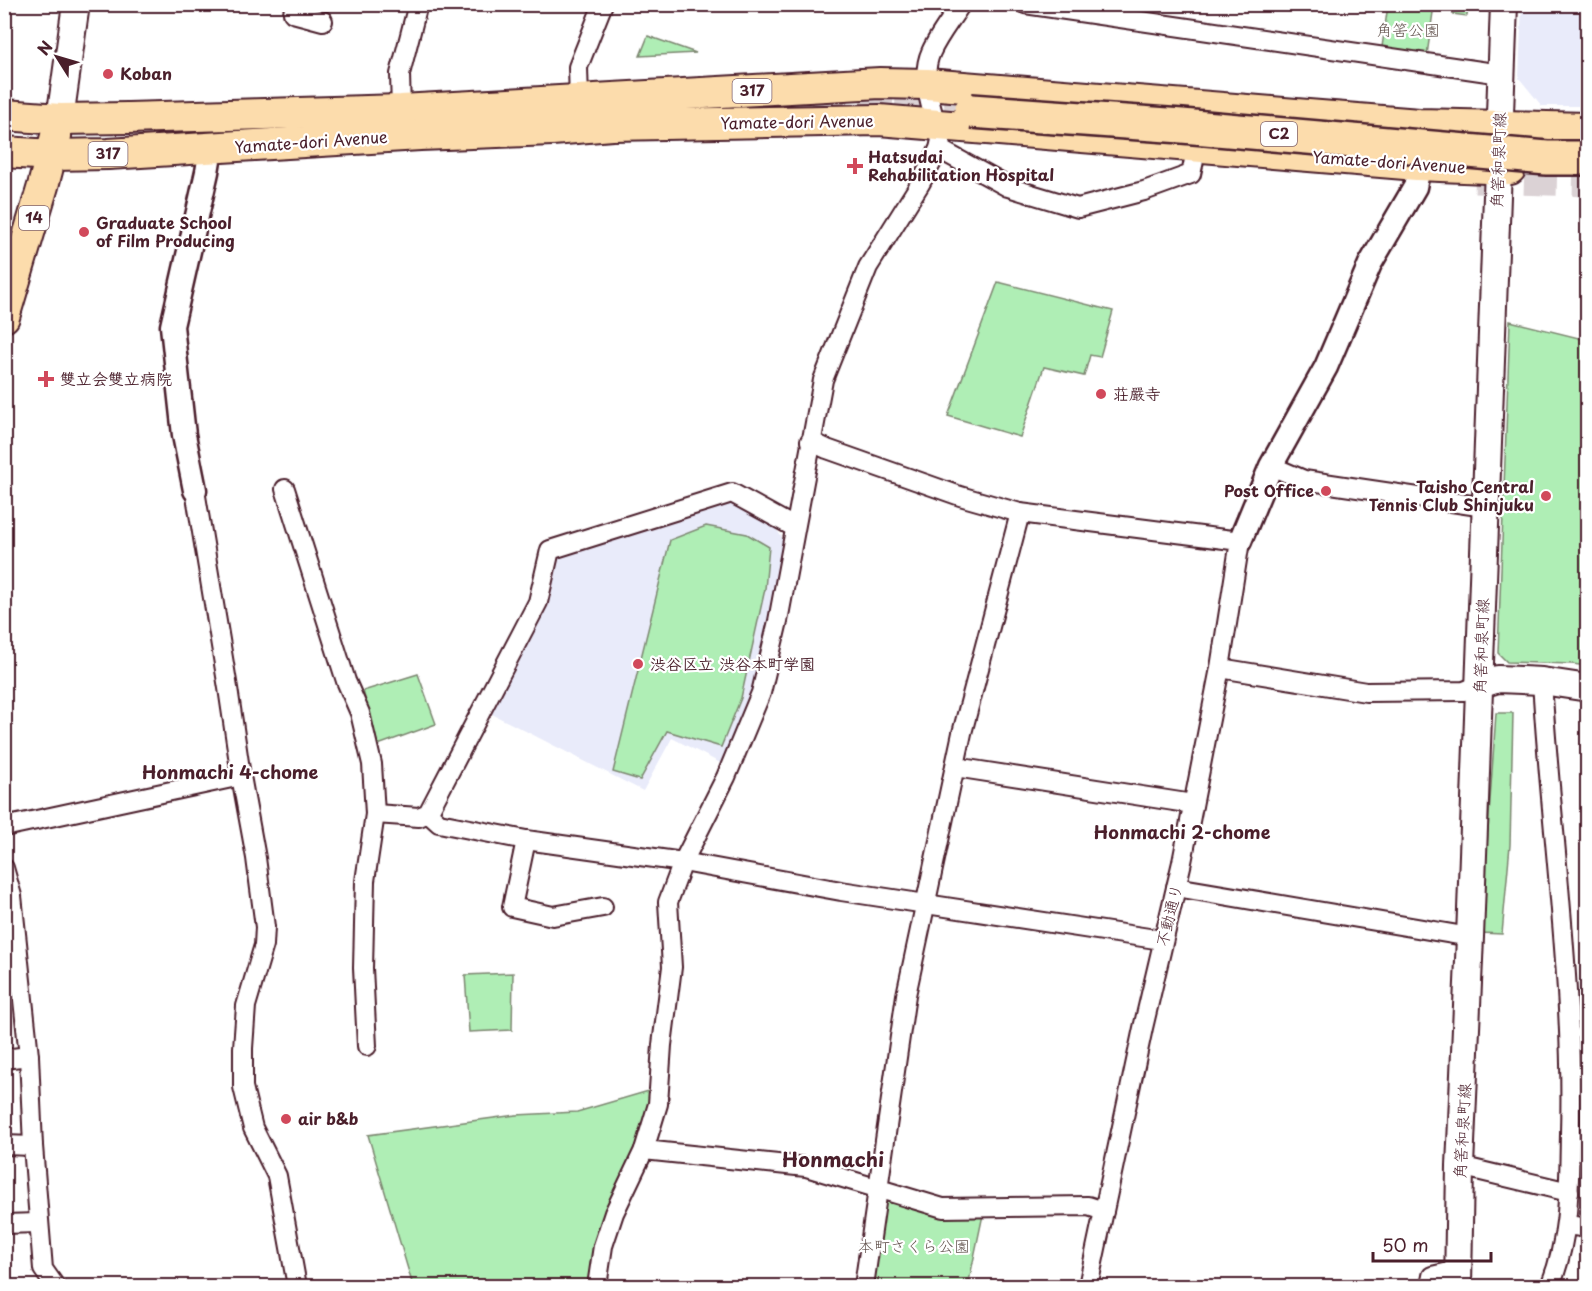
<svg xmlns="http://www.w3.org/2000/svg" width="1592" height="1291" font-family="'Playpen Sans','Klee One',sans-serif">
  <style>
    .built { fill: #e9ebfa }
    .green { fill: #afeeb5; stroke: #7c8670; stroke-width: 1.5 }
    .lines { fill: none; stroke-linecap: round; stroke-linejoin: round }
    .motorway-tunnel { stroke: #dbd2d5; stroke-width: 33; stroke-dasharray: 33 16; stroke-linecap: butt }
    .minor-casing { stroke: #4a1f2b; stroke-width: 22 }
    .tertiary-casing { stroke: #4a1f2b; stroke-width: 27 }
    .secondary-casing { stroke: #4a1f2b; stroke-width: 30 }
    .primary-casing { stroke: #4a1f2b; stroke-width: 34 }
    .minor { stroke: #fff; stroke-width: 18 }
    .tertiary { stroke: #fff; stroke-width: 22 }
    .secondary { stroke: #fff; stroke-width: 26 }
    .primary { stroke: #fcdcac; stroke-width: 30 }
    .motorway-bridge-casing { stroke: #4a1f2b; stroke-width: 38; stroke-linecap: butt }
    .motorway-bridge { stroke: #fcdcac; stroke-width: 33 }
    .poi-dot { fill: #d1495b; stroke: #fff; stroke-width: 2 }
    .labels { text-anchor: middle; stroke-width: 4.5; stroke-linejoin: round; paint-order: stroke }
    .shield { fill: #fff; stroke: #80626b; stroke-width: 1.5 }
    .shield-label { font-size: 15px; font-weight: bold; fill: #4a1f2b }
    .park-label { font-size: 16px; fill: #63534e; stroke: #fff }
    .poi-label { font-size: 16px; font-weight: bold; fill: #4a1f2b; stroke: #fff; text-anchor: start }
    .street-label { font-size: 16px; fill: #4a1f2b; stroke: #fff }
    .neighbourhood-label { font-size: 18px; font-weight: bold; fill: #4a1f2b; stroke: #fff }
    .quarter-label { font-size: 20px; font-weight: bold; fill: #4a1f2b; stroke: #fff }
  </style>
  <rect width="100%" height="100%" fill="#fff"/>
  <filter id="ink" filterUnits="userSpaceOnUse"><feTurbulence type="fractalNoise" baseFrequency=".0167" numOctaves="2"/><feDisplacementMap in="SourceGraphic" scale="12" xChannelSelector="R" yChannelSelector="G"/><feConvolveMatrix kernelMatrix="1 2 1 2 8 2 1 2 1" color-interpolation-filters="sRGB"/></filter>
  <g filter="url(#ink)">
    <!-- built -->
    <g class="built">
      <path d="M1522,5H1581L1580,106H1542L1519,78Z"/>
      <path d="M730,503L776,529L785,542L756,692L724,765L672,738L643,791L490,713L557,553Z"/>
    </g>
    <!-- green -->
    <g class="green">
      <path d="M1388,5H1434L1427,55L1386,53L1382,47Z"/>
      <path d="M1454,5H1468L1467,16L1453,14Z"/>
      <path d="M648,36L696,53L640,56Z"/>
      <path d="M998,282L1113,311L1100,357L1090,355L1084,376L1044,367L1020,437L948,416Z"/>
      <path d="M1510,321L1587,340V666L1572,664L1507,662L1498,653Z"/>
      <path d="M706,526L747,534L769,547L765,589L741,698L721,747L667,731L640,780L613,772L670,540Z"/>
      <path d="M418,674L436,724L378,745L363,691Z"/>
      <path d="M1496,713H1513L1510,845L1502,934L1481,933Z"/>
      <path d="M513,973L512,1030L469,1032L465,975Z"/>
      <path d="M652,1090L650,1109L591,1286H413L368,1135L516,1115L577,1112Z"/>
      <path d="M881,1198L984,1210L968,1286H868Z"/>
    </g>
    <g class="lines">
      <!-- motorway-tunnel -->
      <g class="motorway-tunnel">
        <path d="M811,101L918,98"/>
        <path d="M895,109L971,111"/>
        <path d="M1475,177L1588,180"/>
      </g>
      <!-- minor casing -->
      <g class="minor-casing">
        <g id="minor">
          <path d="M295,4L293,13L323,21"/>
          <path d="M1025,4L1501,74"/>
          <path d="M579,100L578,67L603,4"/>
          <path d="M401,110L400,74L418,4"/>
          <path d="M939,149L1008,187L1078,208L1144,191L1191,174L1197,147"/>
          <path d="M810,441L827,449L960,496L1020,513L1240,541L1220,668L1182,862L1143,1028L1088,1286"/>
          <path d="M1271,466L1304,480L1485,507"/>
          <path d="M285,489L346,681L360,713L372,764L375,814L365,881L363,968L367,1046"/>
          <path d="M195,490L228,688L241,776L256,858L265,927L264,945L246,1006L243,1048V1087L253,1128L277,1176L297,1286"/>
          <path d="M1220,668L1366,692L1464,691L1479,685"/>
          <path d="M1542,681C1551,833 1574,983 1570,1134C1569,1186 1570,1238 1550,1286"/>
          <path d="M955,767L1193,804"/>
          <path d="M428,813L439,823L526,840L683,862L841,891L1162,940"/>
          <path d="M375,814L419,817L428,813L538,602L550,550L732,493L794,527"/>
          <path d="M4,827L241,776"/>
          <path d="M526,840L512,907L553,916L603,907"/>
          <path d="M4,868L12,896L29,1056L33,1146L43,1269L55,1286"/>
          <path d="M1176,887L1470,937"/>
          <path d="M4,1059L29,1056"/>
          <path d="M4,1145L33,1146"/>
          <path d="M644,1150L806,1167L943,1208L1088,1206L1104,1211"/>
          <path d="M1460,1166L1569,1192"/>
          <path d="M4,1224L38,1223"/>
          <path d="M1567,1225L1588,1228"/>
          <path d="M597,1286L603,1246L614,1213L644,1150L658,1104L662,1045L672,967L668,902L683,862L726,777L761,693L778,621L823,380L868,267L920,184L939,149L941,140C933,114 919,78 931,52C938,36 951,20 961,4"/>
          <path d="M864,1286L906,995L962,733L1020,513"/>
          <path d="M1430,1286L1432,1276L1458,1270"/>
        </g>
      </g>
      <!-- tertiary casing -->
      <g class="tertiary-casing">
        <g id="tertiary">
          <path d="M195,490L184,435L172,326L207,172L211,148"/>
          <path d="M1240,541L1271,466L1326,367L1370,264L1415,187L1417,177V165"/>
        </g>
      </g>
      <!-- secondary casing -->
      <g class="secondary-casing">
        <g id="secondary">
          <path d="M60,119L76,4"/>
          <path d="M1479,685L1498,679L1542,681L1588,688"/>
          <path d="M1458,1286L1460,1166L1470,937L1504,4"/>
        </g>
      </g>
      <!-- primary casing -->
      <g class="primary-casing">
        <g id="primary">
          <path d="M4,115L60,119L128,118L401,110L880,83L927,84L1419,124L1588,128"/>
          <path d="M4,152L52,155L108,154L420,135L552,130L612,125L879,120L1417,165L1510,169"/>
          <path d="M4,317L43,186L56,136"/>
        </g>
      </g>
      <!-- minor -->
      <use href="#minor" class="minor"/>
      <!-- tertiary -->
      <use href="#tertiary" class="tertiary"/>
      <!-- secondary -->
      <use href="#secondary" class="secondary"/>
      <!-- primary -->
      <use href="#primary" class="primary"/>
      <!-- motorway-bridge casing -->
      <g class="motorway-bridge-casing">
        <path id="motorway-bridge" d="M971,111L1182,126L1547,158H1588"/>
      </g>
      <!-- motorway-bridge -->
      <use href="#motorway-bridge" class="motorway-bridge"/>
    </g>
  </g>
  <!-- markers -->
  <g class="poi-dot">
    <circle cx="108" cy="74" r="6"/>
    <path d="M852 157h6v6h6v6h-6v6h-6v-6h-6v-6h6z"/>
    <circle cx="84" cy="232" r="6"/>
    <path d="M43 370h6v6h6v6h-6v6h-6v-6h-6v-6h6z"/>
    <circle cx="1101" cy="394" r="6"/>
    <circle cx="1326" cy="491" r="6"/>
    <circle cx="1546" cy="496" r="6"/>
    <circle cx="638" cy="664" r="6"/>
    <circle cx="286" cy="1119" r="6"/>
  </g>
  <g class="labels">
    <!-- shield labels -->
    <g class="shield">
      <rect x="732.5" y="79" width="39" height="24" rx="4.5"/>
      <rect x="1261" y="122" width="36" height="24" rx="4.5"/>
      <rect x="88.5" y="142" width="39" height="24" rx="4.5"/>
      <rect x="19" y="206" width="30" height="24" rx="4.5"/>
    </g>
    <g class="shield-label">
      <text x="752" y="96">317</text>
      <text x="1279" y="139">C2</text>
      <text x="108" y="159">317</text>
      <text x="34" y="223">14</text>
    </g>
    <!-- park labels -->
    <g class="park-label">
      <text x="1408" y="36">角筈公園</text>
      <text x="914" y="1252">本町さくら公園</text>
    </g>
    <!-- poi labels -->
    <g class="poi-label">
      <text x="120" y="80">Koban</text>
      <text x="868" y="163">Hatsudai<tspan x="868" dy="18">Rehabilitation Hospital</tspan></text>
      <text x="96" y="229">Graduate School<tspan x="96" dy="18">of Film Producing</tspan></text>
      <text x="60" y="385">雙立会雙立病院</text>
      <text x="1113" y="400">荘嚴寺</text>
      <text x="1534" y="493" text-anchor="end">Taisho Central<tspan x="1534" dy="18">Tennis Club Shinjuku</tspan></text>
      <text x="1314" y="497" text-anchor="end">Post Office</text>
      <text x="650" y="670">渋谷区立 渋谷本町学園</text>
      <text x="298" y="1125">air b&amp;b</text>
    </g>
    <!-- street labels -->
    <g class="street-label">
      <text transform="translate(797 122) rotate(-1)" y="6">Yamate-dori Avenue</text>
      <text transform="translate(311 142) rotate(-4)" y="6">Yamate-dori Avenue</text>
      <text transform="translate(1498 160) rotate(-88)" y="6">角筈和泉町線</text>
      <text transform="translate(1389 162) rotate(4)" y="6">Yamate-dori Avenue</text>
      <text transform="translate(1481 646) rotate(-88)" y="6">角筈和泉町線</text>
      <text transform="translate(1169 915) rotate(-76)" y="6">不動通り</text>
      <text transform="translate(1462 1131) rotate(-87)" y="6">角筈和泉町線</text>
    </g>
    <!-- neighbourhood labels -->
    <g class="neighbourhood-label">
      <text x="230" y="779">Honmachi 4-chome</text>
      <text x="1182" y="839">Honmachi 2-chome</text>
    </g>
    <!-- quarter labels -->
    <g class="quarter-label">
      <text x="833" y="1167">Honmachi</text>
    </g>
  </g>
  <!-- margin -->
  <rect width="1592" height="1291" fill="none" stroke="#fff" stroke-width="24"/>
  <rect x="12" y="12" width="1568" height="1267" fill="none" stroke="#4a1f2b" stroke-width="2" filter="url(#ink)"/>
  <!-- north arrow -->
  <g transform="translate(57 57) rotate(307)" stroke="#ffffff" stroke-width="4.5" paint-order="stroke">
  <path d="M0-4.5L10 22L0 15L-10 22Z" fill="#4a1f2b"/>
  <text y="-9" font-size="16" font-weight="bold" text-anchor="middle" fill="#4a1f2b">N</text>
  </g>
  <!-- scale -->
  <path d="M1373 1252v9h118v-9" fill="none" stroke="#4a1f2b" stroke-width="3"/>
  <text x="1382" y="1252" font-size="18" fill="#4a1f2b" stroke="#ffffff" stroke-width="4.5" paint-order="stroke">50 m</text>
</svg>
